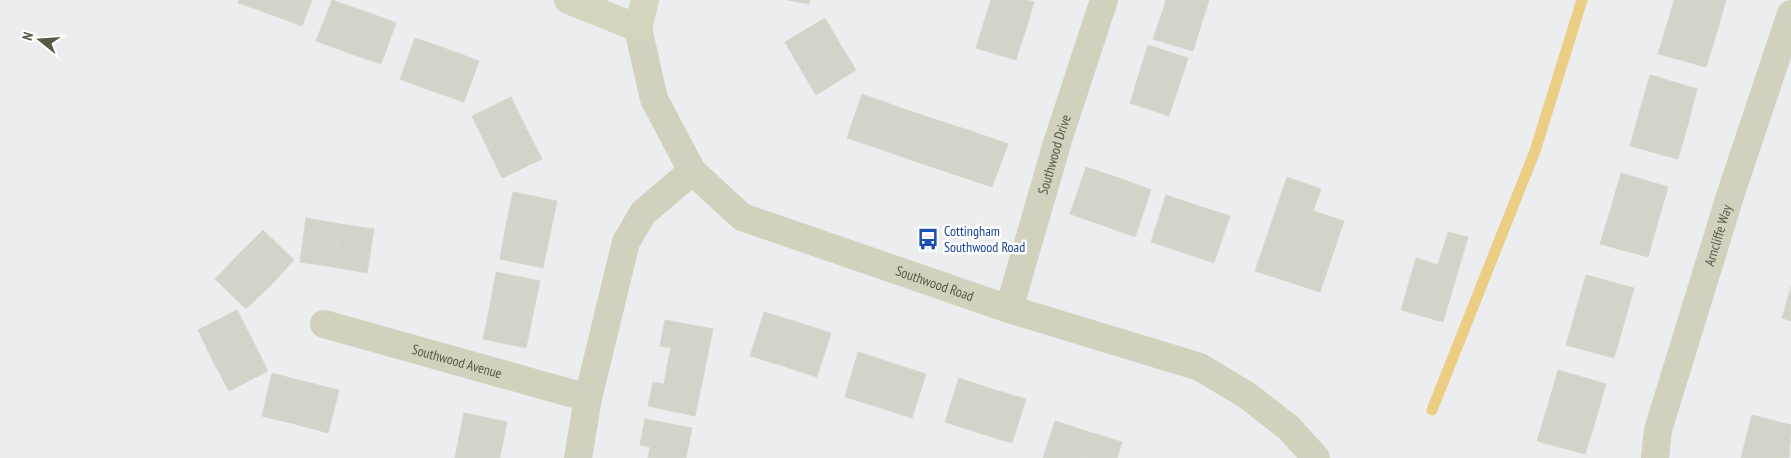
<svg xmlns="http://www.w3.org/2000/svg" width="1791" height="458" font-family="'PT Sans Narrow',sans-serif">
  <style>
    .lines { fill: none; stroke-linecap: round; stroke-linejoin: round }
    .stream { stroke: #eccd84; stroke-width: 11 }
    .building { fill: #d2d4ca; stroke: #d6d8cf }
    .minor { stroke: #d2d1be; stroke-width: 28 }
    .tertiary { stroke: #d2d1be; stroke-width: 28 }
    .secondary { stroke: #d5d5bd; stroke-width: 28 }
    .labels { text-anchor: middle; stroke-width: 5; stroke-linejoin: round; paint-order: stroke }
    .street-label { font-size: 14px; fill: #595844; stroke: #fff }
    .transit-label { font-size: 14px; fill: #164399; stroke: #fff; text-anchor: start }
  </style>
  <rect width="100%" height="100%" fill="#ebedef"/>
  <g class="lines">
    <!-- stream -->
    <path class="stream" d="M1432,410L1535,151L1582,0"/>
  </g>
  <!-- building -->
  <g class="building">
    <path d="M239,0H275L270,14L238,3Z"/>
    <path d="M275,0H312L302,26L270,14Z"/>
    <path d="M332,0L364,11L349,53L316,41Z"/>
    <path d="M788,0H810L809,4Z"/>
    <path d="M991,0H1027L1034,2L1025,32L985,19Z"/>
    <path d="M1166,0H1209L1202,22L1163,10Z"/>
    <path d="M1674,0H1726L1717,32L1669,18Z"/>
    <path d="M1163,10L1202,22L1193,51L1153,39Z"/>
    <path d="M364,11L396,23L381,64L349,53Z"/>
    <path d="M825,18L840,44L800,68L785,42Z"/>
    <path d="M1669,18L1717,32L1706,67L1658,54Z"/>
    <path d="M985,19L1025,32L1016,60L976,48Z"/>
    <path d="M415,38L447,49L432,91L400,79Z"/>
    <path d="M840,44L856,70L816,95L800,68Z"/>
    <path d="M1148,45L1188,58L1179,86L1139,74Z"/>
    <path d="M447,49L479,61L464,102L432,91Z"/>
    <path d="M1139,74L1179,86L1169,116L1130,103Z"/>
    <path d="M1650,75L1697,89L1688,124L1640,110Z"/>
    <path d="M862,94L898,107L883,150L847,138Z"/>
    <path d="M511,97L526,128L487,147L472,116Z"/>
    <path d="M898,107L934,119L920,163L883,150Z"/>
    <path d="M1640,110L1688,124L1678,159L1630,146Z"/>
    <path d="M934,119L971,131L956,175L920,163Z"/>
    <path d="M526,128L542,159L502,178L487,147Z"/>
    <path d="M971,131L1008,144L992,187L956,175Z"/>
    <path d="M1086,167L1119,178L1102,225L1070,214Z"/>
    <path d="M1621,173L1668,187L1658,222L1611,208Z"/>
    <path d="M1287,177L1321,189L1313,211L1344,221L1320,292L1255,271Z"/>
    <path d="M1119,178L1151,190L1135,237L1102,225Z"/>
    <path d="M513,192L557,201L550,234L506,225Z"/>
    <path d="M1166,195L1199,206L1182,252L1151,242Z"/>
    <path d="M1199,206L1230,216L1214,263L1182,252Z"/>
    <path d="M1611,208L1658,222L1648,257L1600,244Z"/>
    <path d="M306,218L340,224L333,267L300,262Z"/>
    <path d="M340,224L374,229L367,273L333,267Z"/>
    <path d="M506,225L550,234L543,268L500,259Z"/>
    <path d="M263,230L294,260L271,285L239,254Z"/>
    <path d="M1448,232L1468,237L1443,322L1401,310L1416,258L1438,265Z"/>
    <path d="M239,254L271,285L246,309L215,279Z"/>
    <path d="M496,272L540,281L533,314L490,306Z"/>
    <path d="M1586,275L1634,288L1624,323L1576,310Z"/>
    <path d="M1791,287V321L1782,318Z"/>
    <path d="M490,306L533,314L526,348L483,339Z"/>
    <path d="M237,310L253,341L213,361L198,330Z"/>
    <path d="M1576,310L1624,323L1614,358L1566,345Z"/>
    <path d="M764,312L797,322L783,366L750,356Z"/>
    <path d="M665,320L713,329L704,373L667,366L671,348L660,346Z"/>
    <path d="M797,322L831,333L817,377L783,366Z"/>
    <path d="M253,341L268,371L229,391L213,361Z"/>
    <path d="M858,352L892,363L878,407L845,397Z"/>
    <path d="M892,363L926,374L912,418L878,407Z"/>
    <path d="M667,366L704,373L695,416L648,406L653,382L664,384Z"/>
    <path d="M1558,370L1606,384L1596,419L1548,405Z"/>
    <path d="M272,373L306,382L295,424L262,416Z"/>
    <path d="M959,378L992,389L979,433L945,422Z"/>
    <path d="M306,382L339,390L328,433L295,424Z"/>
    <path d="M992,389L1026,399L1012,443L979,433Z"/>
    <path d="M1548,405L1596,419L1585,454L1537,441Z"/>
    <path d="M464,413L507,422L500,456L457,447Z"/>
    <path d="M1752,415L1791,425L1789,458H1741Z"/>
    <path d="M645,419L692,428L686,458H648L650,447L640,445Z"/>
    <path d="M1055,421L1089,432L1080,458H1043Z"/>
    <path d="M1089,432L1122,442L1117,458H1080Z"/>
    <path d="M457,447L500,456V458H455Z"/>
  </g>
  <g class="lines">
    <!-- minor -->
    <g class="minor">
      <path id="s1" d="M1009,309L1058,140L1104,0"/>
      <path id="s2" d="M324,324L588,398"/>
      <path d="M578,458L588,398L626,242L643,213L692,171"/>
      <path id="s3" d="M1655,458L1658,430L1731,193L1791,14"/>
    </g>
    <!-- tertiary -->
    <path class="tertiary" id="s4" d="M638,28L654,99L692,171L742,217L1009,309L1200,367L1248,396L1289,428L1316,458"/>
    <!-- secondary -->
    <path class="secondary" d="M568,0L638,28L645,0"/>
  </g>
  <!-- icons -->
  <defs>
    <g id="bus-bare" transform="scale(1.725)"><path d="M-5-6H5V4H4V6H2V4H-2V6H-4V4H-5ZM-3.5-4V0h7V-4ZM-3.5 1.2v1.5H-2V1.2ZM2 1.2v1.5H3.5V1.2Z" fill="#1a4fb4" stroke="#fff" stroke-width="2.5" paint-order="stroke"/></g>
  </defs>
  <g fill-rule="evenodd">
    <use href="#bus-bare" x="928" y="239"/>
  </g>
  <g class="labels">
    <!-- street labels -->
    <g class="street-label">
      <text dy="5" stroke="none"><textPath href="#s1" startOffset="161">Southwood Drive</textPath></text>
      <text dy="5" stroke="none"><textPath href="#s3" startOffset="232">Arncliffe Way</textPath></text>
      <text dy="5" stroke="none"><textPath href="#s4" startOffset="426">Southwood Road</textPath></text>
      <text dy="5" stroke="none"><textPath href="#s2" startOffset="138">Southwood Avenue</textPath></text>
    </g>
    <!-- transit labels -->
    <g class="transit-label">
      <text x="944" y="236">Cottingham<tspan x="944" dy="16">Southwood Road</tspan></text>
    </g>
  </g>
  <!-- north arrow -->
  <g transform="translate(40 40) rotate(287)" stroke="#ffffff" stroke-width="4" paint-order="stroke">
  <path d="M0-4L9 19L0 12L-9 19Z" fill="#595844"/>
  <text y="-8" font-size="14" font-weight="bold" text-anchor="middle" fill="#595844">N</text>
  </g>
</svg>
